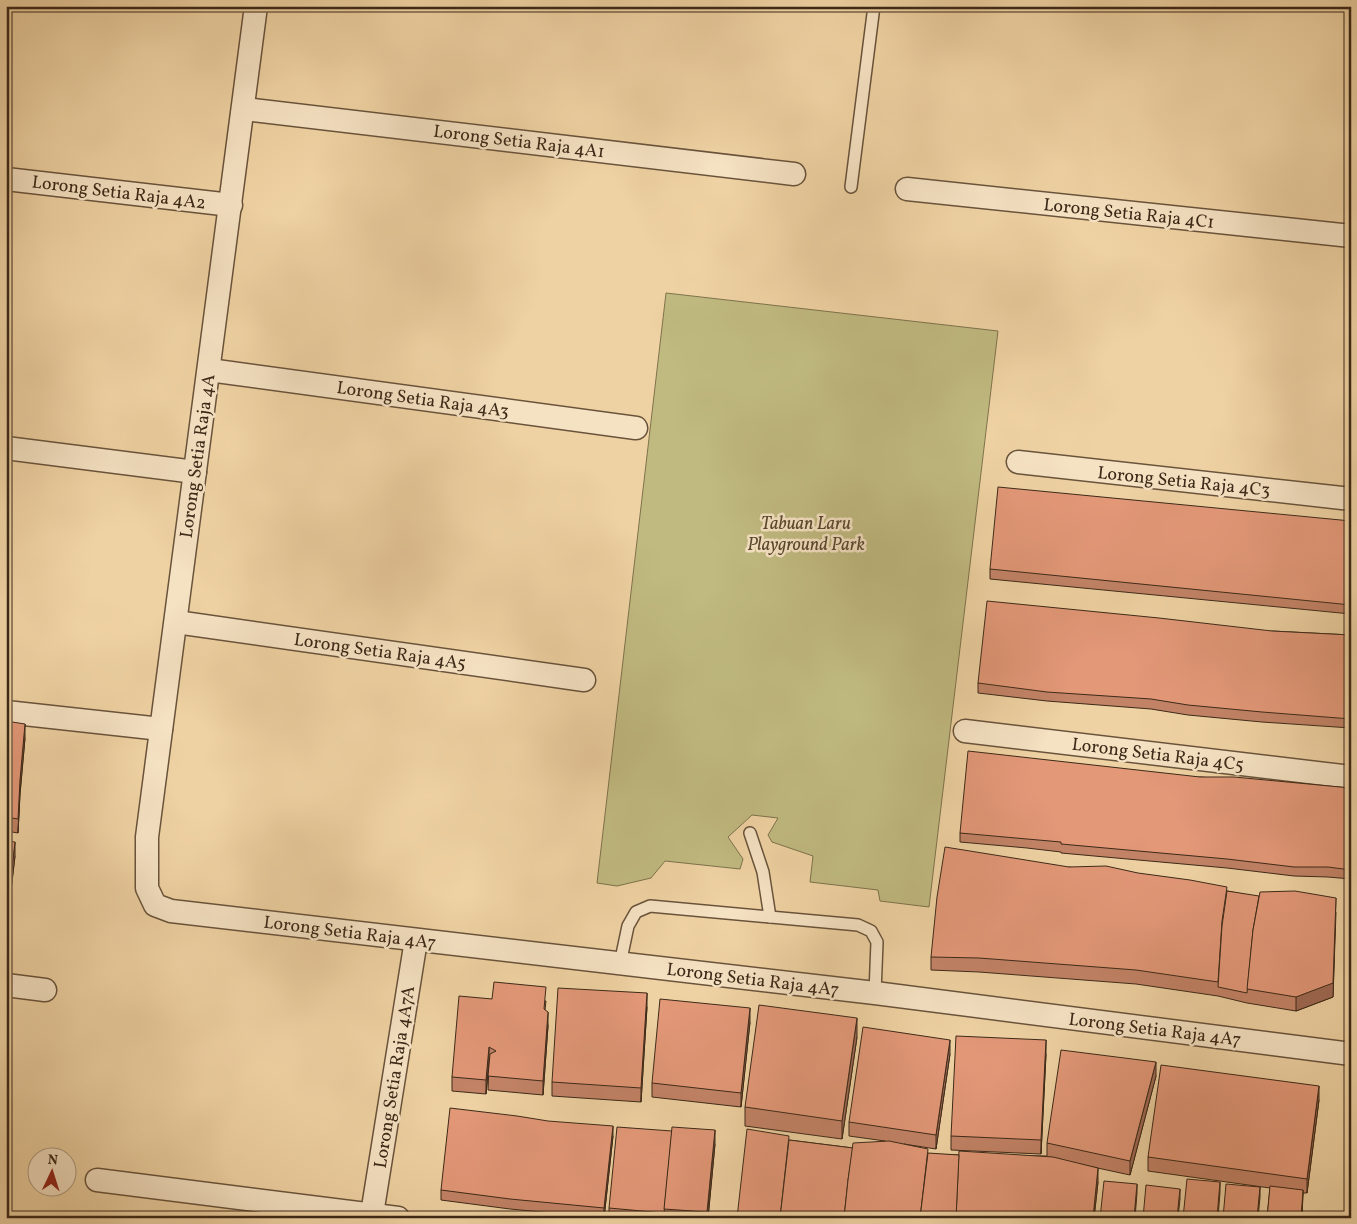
<svg xmlns="http://www.w3.org/2000/svg" width="1357" height="1224" font-family="Vollkorn,serif">
  <style>
    .green { fill: #c0ba80; stroke: #7e724c }
    .lines { fill: none; stroke-linecap: round; stroke-linejoin: round }
    .lane-casing { stroke: #69533b; stroke-width: 14 }
    .street-casing { stroke: #69533b; stroke-width: 25 }
    .lane { stroke: #f5e2c3; stroke-width: 11 }
    .street { stroke: #f5e2c3; stroke-width: 22 }
    .wall { fill: #c38367; stroke: #3c2918 }
    .shaded-wall { fill: #9f6a54; stroke: #3c2918 }
    .building { fill: #e39878; stroke: #3c2918 }
    .labels { text-anchor: middle; stroke-width: 5; stroke-linejoin: round; paint-order: stroke }
    .street-label { font-size: 18px; fill: #3c2918; stroke: #f5e2c3 }
    .park-label { font-size: 18px; font-style: italic; fill: #56462d; stroke: #f5e2c3 }
  </style>
  <rect width="100%" height="100%" fill="#efd2a3"/>
  <filter id="stains"><feTurbulence type="fractalNoise" baseFrequency=".004" numOctaves="4"/><feColorMatrix values="0 0 0 0 .2 0 0 0 0 .09 0 0 0 0 .02 0 0 0 .5 -.17"/></filter>
  <radialGradient id="worn" r=".72"><stop offset=".6" stop-color="#630" stop-opacity="0"/><stop offset="1" stop-color="#630" stop-opacity=".3"/></radialGradient>
  <!-- green -->
  <path class="green" d="M666,293L998,331L929,907L880,901L878,890L810,882L813,856L772,842L768,835L778,818L752,815L728,837L743,859L740,869L665,861L651,878L617,886L597,883Z"/>
  <g class="lines">
    <!-- lane casing -->
    <g class="lane-casing">
      <g id="lane">
        <path d="M851,187L874,6"/>
        <path d="M750,833L763,872L770,917"/>
        <path d="M620,964L628,926L636,912L650,906L858,925L871,931L877,942L875,993"/>
      </g>
    </g>
    <!-- street casing -->
    <g class="street-casing">
      <g id="street">
        <path d="M256,6L147,837V888L155,905L171,911L875,993L1351,1054"/>
        <path d="M244,109L794,174"/>
        <path d="M6,179L231,205"/>
        <path d="M907,189L1351,236"/>
        <path d="M209,370L636,428"/>
        <path d="M6,448L195,472"/>
        <path d="M1018,462L1351,499"/>
        <path d="M176,622L584,680"/>
        <path d="M6,712L161,729"/>
        <path d="M965,731L1351,777"/>
        <path d="M6,985L45,990"/>
        <path d="M97,1180L398,1218"/>
        <path d="M372,1214L416,940"/>
      </g>
    </g>
    <!-- lane -->
    <use href="#lane" class="lane"/>
    <!-- street -->
    <use href="#street" class="street"/>
  </g>
  <!-- wall -->
  <g class="wall">
    <path d="M1351,521V614L990,579V569Z"/>
    <path d="M1272,631L1351,635V728L1262,722L1188,715L1151,709L1047,701L978,693V683Z"/>
    <path d="M6,721L25,738L20,794L18,833L6,831Z"/>
    <path d="M1200,777L1351,788V879L1328,877L1294,876L1227,868L1061,853V852L1027,848L960,842V833Z"/>
    <path d="M6,841L15,856L9,907L8,953H6Z"/>
    <path d="M1069,867L1227,891L1336,912L1333,997L1296,1011L1247,1003L1218,996L1136,984L979,972L931,970V957Z"/>
    <path d="M492,999L546,1001L545,1010L548,1026L543,1095L488,1090L489,1065L486,1094L452,1091V1077Z"/>
    <path d="M647,1007L641,1102L552,1096V1082Z"/>
    <path d="M750,1022L741,1107L652,1097V1083Z"/>
    <path d="M857,1037L842,1139L745,1126V1107Z"/>
    <path d="M950,1054L936,1149L904,1144L928,1154L959,1155L1047,1156V1143L1156,1076L1130,1175L1079,1164L1098,1182L1094,1218H737L789,1140L853,1148L885,1141L849,1136V1122Z"/>
    <path d="M1046,1054L1041,1154L951,1150V1136Z"/>
    <path d="M1319,1100L1307,1193H1303L1302,1218H1267L1270,1188L1148,1171V1157Z"/>
    <path d="M613,1136L604,1218L510,1209L441,1200V1190Z"/>
    <path d="M715,1144L708,1218H609V1208Z"/>
  </g>
  <!-- shaded-wall -->
  <g class="shaded-wall">
    <path d="M25,724V738L20,794L18,833L20,780Z"/>
    <path d="M15,842V856L9,907L8,953L9,893Z"/>
    <path d="M1336,898L1333,997L1296,1011V997Z"/>
    <path d="M647,993V1007L641,1102V1088Z"/>
    <path d="M750,1008V1022L741,1107V1093Z"/>
    <path d="M548,1012V1026L543,1095V1081Z"/>
    <path d="M857,1018V1037L842,1139V1121Z"/>
    <path d="M950,1040V1054L936,1149V1135Z"/>
    <path d="M1046,1040V1054L1041,1154V1140Z"/>
    <path d="M489,1047V1061L486,1094V1080Z"/>
    <path d="M1156,1062V1076L1130,1175V1161Z"/>
    <path d="M1319,1086V1100L1307,1193V1179Z"/>
    <path d="M613,1126V1136L604,1218V1208Z"/>
    <path d="M715,1130V1144L708,1218H707Z"/>
    <path d="M1098,1168V1182L1094,1218H1093Z"/>
    <path d="M1220,1182V1192L1218,1218H1217Z"/>
    <path d="M1137,1184V1193L1135,1218H1134Z"/>
    <path d="M1260,1187V1197L1258,1218H1257Z"/>
    <path d="M1180,1189V1199L1178,1218H1177Z"/>
    <path d="M1303,1190L1302,1218H1301Z"/>
  </g>
  <!-- building -->
  <g class="building">
    <path d="M998,487L1351,521V605L990,569Z"/>
    <path d="M987,601L1159,618L1272,631L1351,635V719L1262,712L1188,705L1151,699L1047,692L978,683Z"/>
    <path d="M6,721L25,724L20,780L18,819L6,817Z"/>
    <path d="M968,751L1200,777H1234L1351,788V870L1328,867H1294L1227,859L1061,844V842L1027,839L960,833Z"/>
    <path d="M6,841L15,842L9,893L8,939H6Z"/>
    <path d="M945,847L1069,867L1106,866L1138,873L1190,880L1227,887L1222,921L1218,982L1136,970L979,958L931,957L937,897Z"/>
    <path d="M1227,891L1259,896L1253,930L1247,993L1218,987L1222,926Z"/>
    <path d="M1295,891L1336,898L1333,983L1296,997L1247,989L1253,930L1260,892Z"/>
    <path d="M494,982L546,987L544,1009L548,1012L543,1081L488,1076L490,1054L496,1051L489,1047L486,1080L452,1077L459,996L492,999Z"/>
    <path d="M558,988L647,993L641,1088L552,1082Z"/>
    <path d="M660,999L750,1008L741,1093L652,1083Z"/>
    <path d="M759,1005L857,1018L842,1121L745,1107Z"/>
    <path d="M863,1027L950,1040L936,1135L849,1122Z"/>
    <path d="M956,1036L1046,1040L1041,1140L951,1136Z"/>
    <path d="M1061,1050L1156,1062L1130,1161L1047,1143Z"/>
    <path d="M1161,1065L1319,1086L1307,1179L1148,1157Z"/>
    <path d="M450,1108L517,1116L548,1121L613,1126L604,1208L510,1199L441,1190Z"/>
    <path d="M617,1127L672,1131L664,1213L609,1208Z"/>
    <path d="M672,1127L715,1130L707,1212L664,1209Z"/>
    <path d="M747,1129L789,1136L780,1218H737Z"/>
    <path d="M789,1140L853,1148L848,1180L844,1218H780Z"/>
    <path d="M889,1141L928,1149L920,1218H844L848,1180L853,1143Z"/>
    <path d="M959,1151L1053,1157L1098,1168L1093,1218H956Z"/>
    <path d="M928,1153L959,1155L956,1218H920Z"/>
    <path d="M1187,1179L1220,1182L1217,1218H1183Z"/>
    <path d="M1104,1181L1137,1184L1134,1218H1100Z"/>
    <path d="M1226,1184L1260,1187L1257,1218H1223Z"/>
    <path d="M1146,1185L1180,1189L1177,1218H1143Z"/>
    <path d="M1270,1186L1303,1190L1301,1218H1267Z"/>
  </g>
  <g class="labels">
    <!-- street labels -->
    <g class="street-label">
      <text transform="translate(519 141) rotate(7)" y="6">Lorong Setia Raja 4A1</text>
      <text transform="translate(119 192) rotate(7)" y="6">Lorong Setia Raja 4A2</text>
      <text transform="translate(1129 213) rotate(6)" y="6">Lorong Setia Raja 4C1</text>
      <text transform="translate(423 399) rotate(8)" y="6">Lorong Setia Raja 4A3</text>
      <text transform="translate(197 456) rotate(-82)" y="6">Lorong Setia Raja 4A</text>
      <text transform="translate(1184 481) rotate(6)" y="6">Lorong Setia Raja 4C3</text>
      <text transform="translate(380 651) rotate(8)" y="6">Lorong Setia Raja 4A5</text>
      <text transform="translate(1158 754) rotate(7)" y="6">Lorong Setia Raja 4C5</text>
      <text transform="translate(350 932) rotate(7)" y="6">Lorong Setia Raja 4A7</text>
      <text transform="translate(753 979) rotate(7)" y="6">Lorong Setia Raja 4A7</text>
      <text transform="translate(1155 1029) rotate(7)" y="6">Lorong Setia Raja 4A7</text>
      <text transform="translate(394 1077) rotate(-81)" y="6">Lorong Setia Raja 4A7A</text>
    </g>
    <!-- park labels -->
    <g class="park-label">
      <text x="806" y="529">Tabuan Laru<tspan x="806" dy="21">Playground Park</tspan></text>
    </g>
  </g>
  <!-- margin -->
  <rect width="1357" height="1224" fill="none" stroke="#efd2a3" stroke-width="25"/>
  <rect x="8" y="8" width="1342" height="1209" fill="none" stroke="#3c2918" stroke-width="2.5"/>
  <rect x="12" y="12" width="1332" height="1199" fill="none" stroke="#3c2918"/>
  <!-- north arrow -->
  <g transform="translate(52 1172) rotate(4)"><circle r="24" fill="#f5e2c3" stroke="#ab987f"/>
  <path d="M0-4L9 19L0 12L-9 19Z" fill="#8f2418"/>
  <text y="-8" font-size="14" font-weight="bold" text-anchor="middle" fill="#3c2918">N</text>
  </g>
  <rect width="100%" height="100%" filter="url(#stains)"/>
  <rect width="100%" height="100%" fill="url(#worn)"/>
</svg>
